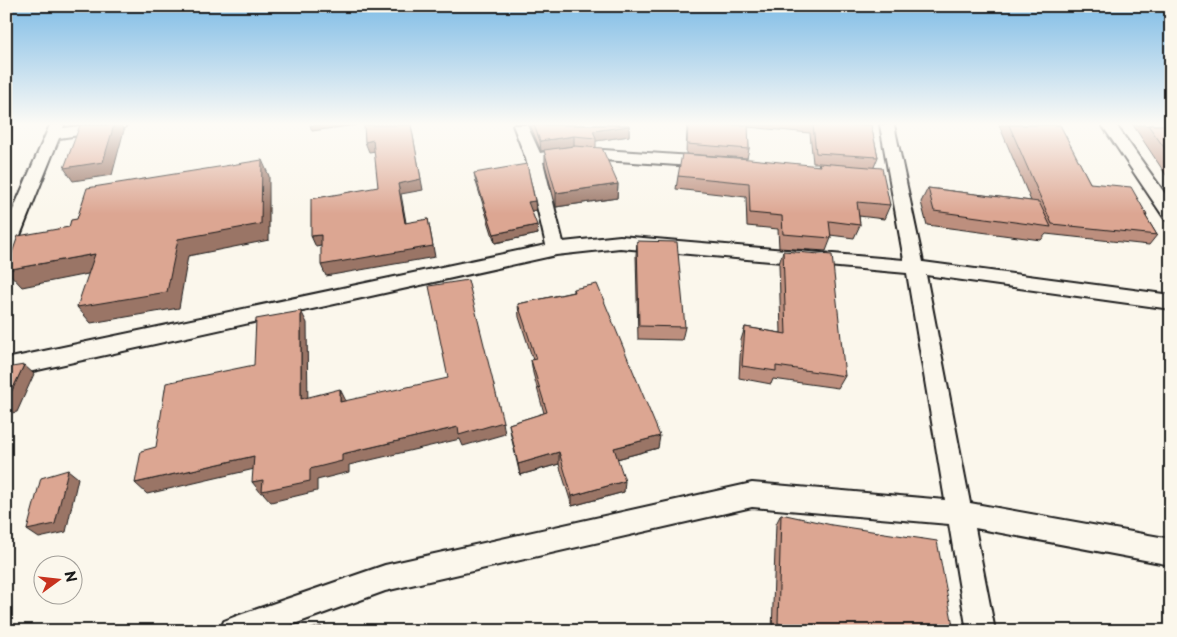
<svg xmlns="http://www.w3.org/2000/svg" width="1177" height="637" font-family="'Playpen Sans',sans-serif">
  <style>
    .lines { fill: none; stroke-linecap: round; stroke-linejoin: round }
    .minor-casing { stroke: #1c1c1c; stroke-width: 4 }
    .minor { fill: #fbf7ec; fill-rule: evenodd }
    .wall { fill: #bd8f7e; stroke: #1c1c1c }
    .shaded-wall { fill: #9a7466; stroke: #1c1c1c }
    .building { fill: #dca692; stroke: #1c1c1c }
  </style>
  <rect width="100%" height="100%" fill="#fbf7ec"/>
  <filter id="ink" filterUnits="userSpaceOnUse"><feTurbulence type="fractalNoise" baseFrequency=".02" numOctaves="2"/><feDisplacementMap in="SourceGraphic" scale="10" xChannelSelector="R" yChannelSelector="G"/><feConvolveMatrix kernelMatrix="1 2 1 2 8 2 1 2 1" color-interpolation-filters="sRGB"/></filter>
  <g filter="url(#ink)">
    <g class="lines">
      <!-- minor casing -->
      <g class="minor-casing">
        <g id="minor">
          <path d="M50,125H64L63,128L88,125H126L124,128L119,129L59,138L15,248L12,252L6,254V226Z"/>
          <path d="M513,125H527L540,153L574,148L707,157L713,159L715,162L713,165L707,167L574,158L543,162L563,242L620,236L904,260L880,125H894L923,262L1171,295V309L926,275L970,503L1171,539V565L975,528L995,631H967L949,524L752,507L385,591L275,631H220L224,621L234,617L385,565L752,483L945,500L907,273L620,248L556,255L6,377V359L546,245L526,159Z"/>
          <path d="M1102,125H1116L1171,202V221L1165,219Z"/>
        </g>
      </g>
      <!-- minor -->
      <use href="#minor" class="minor"/>
    </g>
    <!-- wall -->
    <g class="wall">
      <path d="M530,125H629V136L596,141V148L618,184L617,198L556,207L545,164V150L541,151Z"/>
      <path d="M687,125H871L878,157L874,167L890,205L884,219L859,216L860,225L854,238L830,235L831,238L826,251L779,248L778,229L747,226L746,197L676,189L678,176L818,166L819,163H813L810,133L748,127L749,149L747,158L686,154Z"/>
      <path d="M999,125H1060L1090,183L1147,215L1146,217L1157,235L1149,245L1046,234L1041,240L927,225L921,202L928,188L1031,201Z"/>
      <path d="M1133,125H1171V181H1170Z"/>
      <path d="M474,173L535,201L536,210L531,211L538,234L495,243L476,182Z"/>
      <path d="M637,241L685,327L682,340L638,339L636,255Z"/>
      <path d="M783,251L845,376L838,388L773,379L771,384L739,378L741,340L745,327L781,333L779,264Z"/>
      <path d="M573,289L658,448L617,459L624,492L572,506L559,464L520,475L511,436L509,424L544,413L533,373L531,360H533L519,317L518,304L573,292Z"/>
      <path d="M781,514L954,631H772L776,524Z"/>
    </g>
    <!-- shaded-wall -->
    <g class="shaded-wall">
      <path d="M114,125H121L124,130L112,175L73,181L64,168Z"/>
      <path d="M310,125H356L312,131Z"/>
      <path d="M411,125L423,190L401,194L408,234L405,223L398,184Z"/>
      <path d="M629,126V136L596,141V138L593,131Z"/>
      <path d="M574,136V146L541,151L540,141Z"/>
      <path d="M373,140L376,151L369,152L365,142Z"/>
      <path d="M262,160L269,176V240L188,256L179,308L91,323L77,307L178,239Z"/>
      <path d="M618,184L617,198L556,207V193Z"/>
      <path d="M535,201L536,210L529,212L528,202Z"/>
      <path d="M428,219L435,257L326,276L321,265Z"/>
      <path d="M537,225L538,234L495,243L494,234Z"/>
      <path d="M321,235L326,245L316,247L311,236Z"/>
      <path d="M95,254L108,270L22,287L6,270Z"/>
      <path d="M301,311L307,323L308,411L301,399Z"/>
      <path d="M24,365L34,374L17,412L6,414V403Z"/>
      <path d="M340,389L346,401L340,402Z"/>
      <path d="M503,422L505,434L463,446L460,439L349,465V472L317,480V491L271,502L263,493H261L252,482L310,469L342,454L458,427Z"/>
      <path d="M660,436L658,448L613,460L614,448Z"/>
      <path d="M559,452V464L520,475L518,464Z"/>
      <path d="M254,456L263,467L147,494L135,483Z"/>
      <path d="M68,470L78,478L66,532L39,538L27,530Z"/>
      <path d="M625,481L624,492L572,506V496Z"/>
      <path d="M321,626L326,631H321Z"/>
    </g>
    <!-- building -->
    <g class="building">
      <path d="M80,125H114L103,162L64,168Z"/>
      <path d="M364,125H411L421,179L398,184L405,223L428,219L433,246L321,265V235L311,236V199L378,187L373,140L365,142Z"/>
      <path d="M534,125H629V126L593,131L596,138L574,136L540,141Z"/>
      <path d="M688,125H748L749,149L687,144Z"/>
      <path d="M813,125H871L878,157L816,153Z"/>
      <path d="M1009,125H1060L1090,183L1131,187L1147,215H1145L1157,235L1052,224Z"/>
      <path d="M1148,125H1171V157Z"/>
      <path d="M574,146L602,148L618,184L556,193L544,150Z"/>
      <path d="M682,154L750,159L820,166L819,163L882,168L890,205L857,202L860,225L829,221L831,238L783,234L782,216L750,213L749,183L678,176Z"/>
      <path d="M262,160L261,224L178,239L167,292L77,307L95,254L6,270L18,236L69,227L71,220L77,219L87,188Z"/>
      <path d="M527,164L535,201L528,202L537,225L494,234L474,173Z"/>
      <path d="M928,188L1039,202L1051,227L934,211Z"/>
      <path d="M637,241L677,242L685,327L639,326Z"/>
      <path d="M783,251L832,255L845,376L776,366V371L742,366L745,327L786,334Z"/>
      <path d="M468,280L503,422L459,435L458,427L342,454V461L310,469V481L262,491L263,480L252,482L254,456L135,483L141,451L156,447L166,383L254,365L256,319L301,311V399L340,389V402L448,378L429,286Z"/>
      <path d="M597,284L660,436L614,448L625,481L572,496L559,452L518,464L509,424L547,412L531,360L536,359L518,304L574,292L573,289Z"/>
      <path d="M24,365L6,403V368Z"/>
      <path d="M68,470L55,524L27,530L41,478Z"/>
      <path d="M781,514L832,525L937,541L954,631H784L783,625L778,623Z"/>
      <path d="M321,626V631H305Z"/>
    </g>
  </g>
  <!-- sky -->
  <linearGradient id="sky" x2="0" y2="1"><stop stop-color="#7fbce6"/><stop offset="0.58" stop-color="#fdfbf6"/><stop offset="1" stop-color="#fdfbf6" stop-opacity="0"/></linearGradient>
  <rect width="1177" height="214" fill="url(#sky)"/>
  <!-- margin -->
  <rect width="1177" height="637" fill="none" stroke="#fbf7ec" stroke-width="25"/>
  <rect x="12" y="12" width="1152" height="612" fill="none" stroke="#1c1c1c" stroke-width="2" filter="url(#ink)"/>
  <!-- north arrow -->
  <g transform="translate(58 580) rotate(75)"><circle r="24" fill="#fbf7ec" stroke="#a29f99"/>
  <path d="M0-4L9 19L0 12L-9 19Z" fill="#c8321e"/>
  <text y="-8" font-size="14" font-weight="bold" text-anchor="middle" fill="#1c1c1c">N</text>
  </g>
</svg>
